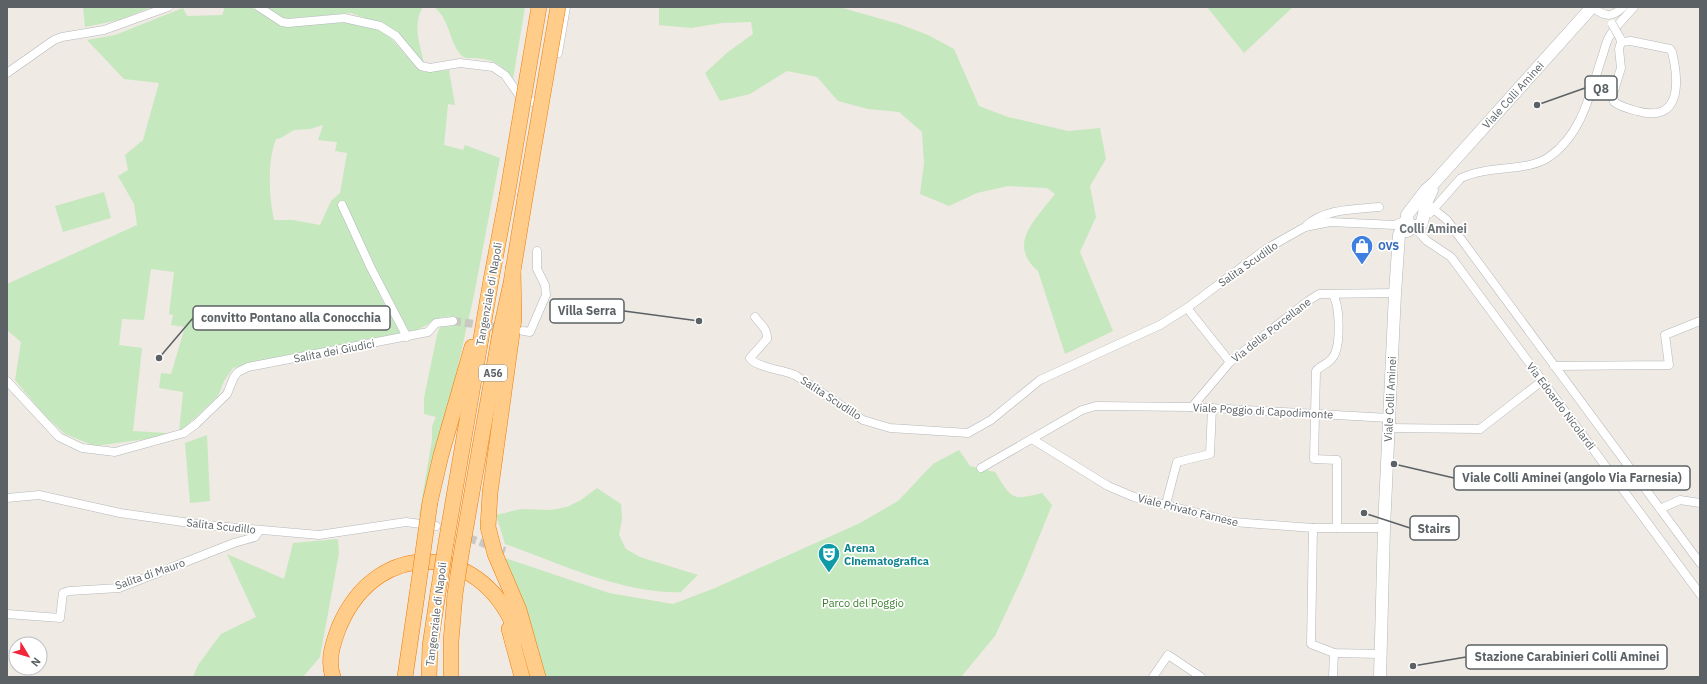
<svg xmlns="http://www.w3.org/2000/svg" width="1707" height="684" font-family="'IBM Plex Sans',sans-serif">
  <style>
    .green { fill: #c5e8be; fill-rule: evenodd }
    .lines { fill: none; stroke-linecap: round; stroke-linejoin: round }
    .street-tunnel { stroke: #cac8c3; stroke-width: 8; stroke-dasharray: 8 4; stroke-linecap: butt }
    .street-casing { stroke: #b4b7bb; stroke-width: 9 }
    .secondary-casing { stroke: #b2b8bb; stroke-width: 13 }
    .highway-casing { stroke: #f17a00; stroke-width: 16 }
    .street { stroke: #fff; stroke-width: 8 }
    .secondary { stroke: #fff; stroke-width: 12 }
    .highway { stroke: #ffcc89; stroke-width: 15 }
    .street-bridge-casing { stroke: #b4b7bb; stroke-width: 9; stroke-linecap: butt }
    .highway-bridge-casing { stroke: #f17a00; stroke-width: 16; stroke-linecap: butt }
    .street-bridge { stroke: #fff; stroke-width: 8 }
    .highway-bridge { stroke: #ffcc89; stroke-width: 15 }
    .labels { text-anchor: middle; stroke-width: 3.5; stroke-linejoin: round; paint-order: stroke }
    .shield { fill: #fff; stroke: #8c9092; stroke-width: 1 }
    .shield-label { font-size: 10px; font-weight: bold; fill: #5b6164 }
    .street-label { font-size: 11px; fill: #5b6164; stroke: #fff }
    .shop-label { font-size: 11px; font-weight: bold; fill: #366cbe; stroke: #fff; text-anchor: start }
    .culture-label { font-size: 11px; font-weight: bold; fill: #0d838f; stroke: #fff; text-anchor: start }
    .park-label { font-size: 11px; fill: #3a812f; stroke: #fff }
    .neighbourhood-label { font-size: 12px; font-weight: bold; fill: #6c7377; stroke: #fff }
    .leader { fill: none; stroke: #5b6164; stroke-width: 1.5 }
    .callout-dot { fill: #5b6164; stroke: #fff; stroke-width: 1.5 }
    .callout { fill: #fff; stroke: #5b6164; stroke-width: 1.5 }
    .callout-label { font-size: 12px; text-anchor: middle; font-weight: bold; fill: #5b6164 }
  </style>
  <rect width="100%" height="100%" fill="#efeae3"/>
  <!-- green -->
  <g class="green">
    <path d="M83,7H152L119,20L85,27Z"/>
    <path d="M225,7H251L281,25L351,22L375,28L388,35L415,66L424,72L449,70L455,105L448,104L444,145L463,150L465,145L500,158L474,295L424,516H419L432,440V426L436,417L424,414V398L437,335L440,327L454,326L455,317C434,314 429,328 410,332L407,330L387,292L379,294L400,333L254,362L233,368L224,381L218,396L179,433L183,392L159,388L161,373L171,374L185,327L171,325L173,315L169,314L174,272L151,269L144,320L122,319L119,345L142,348L133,431L166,433L167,436L95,446L65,434L44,415L15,380L21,342L7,330V284L137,225L134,204L118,176L128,170L125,155L143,140L159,83L124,79L87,40L115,35L183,8L187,16L222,15ZM323,125L318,140L337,142L335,151L347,153L340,193L331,201L320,225L293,220H274C269,197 267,161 276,139L281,138L294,130L310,129Z"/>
    <path d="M265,7H423C412,25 420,44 424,63H421L384,25L351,13L283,19Z"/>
    <path d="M434,7H525L513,79C499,60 488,58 465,58C449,48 452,21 434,7Z"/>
    <path d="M659,7H839L899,24L928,35L954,49L979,106L1008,117L1068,131L1100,128L1106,159L1090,186L1096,217L1080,252L1113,331L1065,354L1038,271C1006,244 1037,218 1055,194L1047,188L1008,186L977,193L949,206L920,194L924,163L922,132L899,112L868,109L838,101L817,77L787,71L750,94L720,101L705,73L728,52L753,34L751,22L722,23L691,28L659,25Z"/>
    <path d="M1207,7H1293L1244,53Z"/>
    <path d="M104,192L111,218L63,232L55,206Z"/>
    <path d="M207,435L210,501L190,503L185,443Z"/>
    <path d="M959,450L970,466L995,472C1012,499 1011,501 1042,493L1052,505L1024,574L995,636L961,677H546L527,610L505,558L609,593L673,604L715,588L860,523L898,501L933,464Z"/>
    <path d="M597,488L621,504L622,519L619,535L626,549L640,557L698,575L681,592C626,595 558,563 505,544L496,515L521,509L551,510L567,507L581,500Z"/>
    <path d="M338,539L339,553L320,657L303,677H193L198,665L221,634L256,617L227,554L284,579L293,543Z"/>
  </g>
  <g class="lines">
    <!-- street-tunnel -->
    <g class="street-tunnel">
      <path d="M453,321L503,328"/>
      <path d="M446,530L505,551"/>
    </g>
    <!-- street casing -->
    <g class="street-casing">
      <g id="street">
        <path d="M259,7L282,22L288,23L344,18L380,26L396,36L421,66L430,68L460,63L493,67L505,75L521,98L533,102L544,97"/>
        <path d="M1593,7C1604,17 1612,18 1623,7"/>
        <path d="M1620,38L1621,42L1619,49L1621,68L1613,94L1614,102C1621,107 1629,109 1637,111C1682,124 1679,81 1672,52L1670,49L1631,41L1621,42"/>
        <path d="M558,53L566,7"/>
        <path d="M7,73L54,40L62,37L104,30L168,7"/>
        <path d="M1426,203L1447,220L1700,563"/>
        <path d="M342,205L371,268L407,337"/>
        <path d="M1430,213L1461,178C1488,165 1528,172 1549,157C1581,135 1590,95 1601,60C1604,53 1605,44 1609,37C1615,27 1626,16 1634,7"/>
        <path d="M1305,227C1322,209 1355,209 1379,207"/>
        <path d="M1414,227L1427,241L1451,257L1700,594"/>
        <path d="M1333,295C1340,306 1341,346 1333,357C1329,364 1321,365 1316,371L1314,459L1337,460V528"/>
        <path d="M1187,308L1230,362"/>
        <path d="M755,317C760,324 768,329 767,339L750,358C753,366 786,371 795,375L863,420L890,428L968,433L991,420L1040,380L1160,325L1187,308L1266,249L1305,227L1330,222L1395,225L1406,220"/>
        <path d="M523,331L530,332L546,295L545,285L537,269V251"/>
        <path d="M1554,366L1669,365L1665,335L1700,321"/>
        <path d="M7,381L59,437L82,448L115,452L184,433L196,424L227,394L234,377L238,372L248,367L428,332L436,323L453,321"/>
        <path d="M1192,407L1230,362L1308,301L1319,294L1395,293"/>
        <path d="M1388,428L1480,429L1542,381"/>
        <path d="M1032,439L1108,486L1134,497L1233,522L1313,528H1384"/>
        <path d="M981,468L1082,410L1096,406L1192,407L1389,418"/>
        <path d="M7,498L39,495L120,513L204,525L319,535L406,522L436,526"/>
        <path d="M1166,504L1177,462L1210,454L1212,408"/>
        <path d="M1660,509L1680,500L1700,503"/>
        <path d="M1313,528L1311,644L1334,653L1380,654"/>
        <path d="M7,614L60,618L63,593L69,591L119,588L234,543L255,537L260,530"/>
        <path d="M1153,677L1168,655L1201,677"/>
        <path d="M1333,677L1334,653"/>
      </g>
    </g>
    <!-- secondary casing -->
    <g class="secondary-casing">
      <g id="secondary">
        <path d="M1414,227L1408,223L1407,215L1426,190L1434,183L1592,7"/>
        <path d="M1407,231L1422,223L1426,203L1432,190"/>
        <path d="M1380,677L1384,528L1395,293L1399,235L1406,220"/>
      </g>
    </g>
    <!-- highway casing -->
    <g class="highway-casing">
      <g id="highway">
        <path d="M513,269L514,319L490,493L488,527L495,554L519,610L538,677"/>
        <path d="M430,502L441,455L472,347"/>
        <path d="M446,543L491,280L507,196"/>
        <path d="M462,549L500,333L511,283L525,198"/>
        <path d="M509,629L522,677"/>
        <path d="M333,677C327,660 333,643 339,627C379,533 487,544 518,637"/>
        <path d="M405,677L418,588"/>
        <path d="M429,677L430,646L438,593"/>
        <path d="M451,677V641L455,594"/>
      </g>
    </g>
    <!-- street -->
    <use href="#street" class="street"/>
    <!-- secondary -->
    <use href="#secondary" class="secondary"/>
    <!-- highway -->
    <use href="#highway" class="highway"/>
    <!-- street-bridge casing -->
    <g class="street-bridge-casing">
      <path id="street-bridge" d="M1612,24L1620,38"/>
    </g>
    <!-- highway-bridge casing -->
    <g class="highway-bridge-casing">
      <g id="highway-bridge">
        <path d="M507,196L539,7"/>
        <path d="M525,198L558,7"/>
        <path d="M418,588L430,502"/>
        <path d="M438,593L446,543"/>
        <path d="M455,594L462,549"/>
      </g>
    </g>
    <!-- street-bridge -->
    <use href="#street-bridge" class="street-bridge"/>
    <!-- highway-bridge -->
    <use href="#highway-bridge" class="highway-bridge"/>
  </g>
  <!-- icons -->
  <defs>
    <g id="shop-pin" transform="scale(1.15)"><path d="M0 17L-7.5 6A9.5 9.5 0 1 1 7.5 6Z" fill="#3f7fe0" stroke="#fff"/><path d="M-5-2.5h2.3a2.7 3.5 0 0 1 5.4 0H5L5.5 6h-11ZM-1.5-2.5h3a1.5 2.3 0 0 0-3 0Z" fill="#fff"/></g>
    <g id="theatre-pin" transform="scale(1.15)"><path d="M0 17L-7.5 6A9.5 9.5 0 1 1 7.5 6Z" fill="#0f9aa8" stroke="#fff"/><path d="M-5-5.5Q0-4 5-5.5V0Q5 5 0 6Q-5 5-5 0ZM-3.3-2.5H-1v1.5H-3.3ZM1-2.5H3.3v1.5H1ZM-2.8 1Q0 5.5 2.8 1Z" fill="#fff"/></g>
  </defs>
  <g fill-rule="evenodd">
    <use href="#shop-pin" x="1362" y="246"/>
    <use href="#theatre-pin" x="829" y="554"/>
  </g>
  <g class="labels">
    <!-- shield labels -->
    <rect class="shield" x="479" y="365" width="28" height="16" rx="3"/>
    <g class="shield-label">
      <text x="493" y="377">A56</text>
    </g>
    <!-- street labels -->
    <g class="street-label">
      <text transform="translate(1513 95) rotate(-48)" y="4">Viale Colli Aminei</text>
      <text transform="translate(1248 264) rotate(-35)" y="4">Salita Scudillo</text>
      <text transform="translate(489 294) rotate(-80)" y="4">Tangenziale di Napoli</text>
      <text transform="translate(1271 330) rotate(-38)" y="4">Via delle Porcellane</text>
      <text transform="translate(334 351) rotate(-11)" y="4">Salita dei Giudici</text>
      <text transform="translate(831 398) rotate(33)" y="4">Salita Scudillo</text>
      <text transform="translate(1390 399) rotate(-87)" y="4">Viale Colli Aminei</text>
      <text transform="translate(1561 406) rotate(53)" y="4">Via Edoardo Nicolardi</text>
      <text transform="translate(1263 411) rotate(3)" y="4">Viale Poggio di Capodimonte</text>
      <text transform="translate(1188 510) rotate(14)" y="4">Viale Privato Farnese</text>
      <text transform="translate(221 526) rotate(6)" y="4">Salita Scudillo</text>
      <text transform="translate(150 574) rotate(-19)" y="4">Salita di Mauro</text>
      <text transform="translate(436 614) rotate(-83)" y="4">Tangenziale di Napoli</text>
    </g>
    <!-- shop labels -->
    <g class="shop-label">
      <text x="1378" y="250">OVS</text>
    </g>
    <!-- culture labels -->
    <g class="culture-label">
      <text x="844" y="552">Arena<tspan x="844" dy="13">Cinematografica</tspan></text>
    </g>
    <!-- park labels -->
    <g class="park-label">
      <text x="863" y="607">Parco del Poggio</text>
    </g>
    <!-- neighbourhood labels -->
    <g class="neighbourhood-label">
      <text x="1433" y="233">Colli Aminei</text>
    </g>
  </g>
  <!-- callouts -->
  <path class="leader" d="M1537 105L1585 88M699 321L624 311M159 358L193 318M1394 464L1454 478M1364 513L1410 528M1413 666L1466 657"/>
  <g class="callout-dot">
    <circle cx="1537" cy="105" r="4"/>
    <circle cx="699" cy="321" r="4"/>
    <circle cx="159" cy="358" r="4"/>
    <circle cx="1394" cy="464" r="4"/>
    <circle cx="1364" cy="513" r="4"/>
    <circle cx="1413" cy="666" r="4"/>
  </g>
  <g class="callout">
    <rect x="1585" y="76" width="32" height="24" rx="4"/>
    <rect x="550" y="299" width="74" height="24" rx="4"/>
    <rect x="193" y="306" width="197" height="24" rx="4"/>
    <rect x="1454" y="466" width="236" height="24" rx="4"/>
    <rect x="1410" y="516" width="49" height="24" rx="4"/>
    <rect x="1466" y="645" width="201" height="24" rx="4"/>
  </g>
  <g class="callout-label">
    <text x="1601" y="93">Q8</text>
    <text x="587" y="315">Villa Serra</text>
    <text x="291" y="322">convitto Pontano alla Conocchia</text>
    <text x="1572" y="482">Viale Colli Aminei (angolo Via Farnesia)</text>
    <text x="1434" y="533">Stairs</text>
    <text x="1567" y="661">Stazione Carabinieri Colli Aminei</text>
  </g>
  <!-- border -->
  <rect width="1707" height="684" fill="none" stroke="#5b6164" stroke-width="16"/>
  <!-- north arrow -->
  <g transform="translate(28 656) rotate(128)"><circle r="19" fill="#ffffff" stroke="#bdc0c1"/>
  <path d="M0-3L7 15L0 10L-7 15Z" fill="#f2253a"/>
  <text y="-6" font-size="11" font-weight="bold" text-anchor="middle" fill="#5b6164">N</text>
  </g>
</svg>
